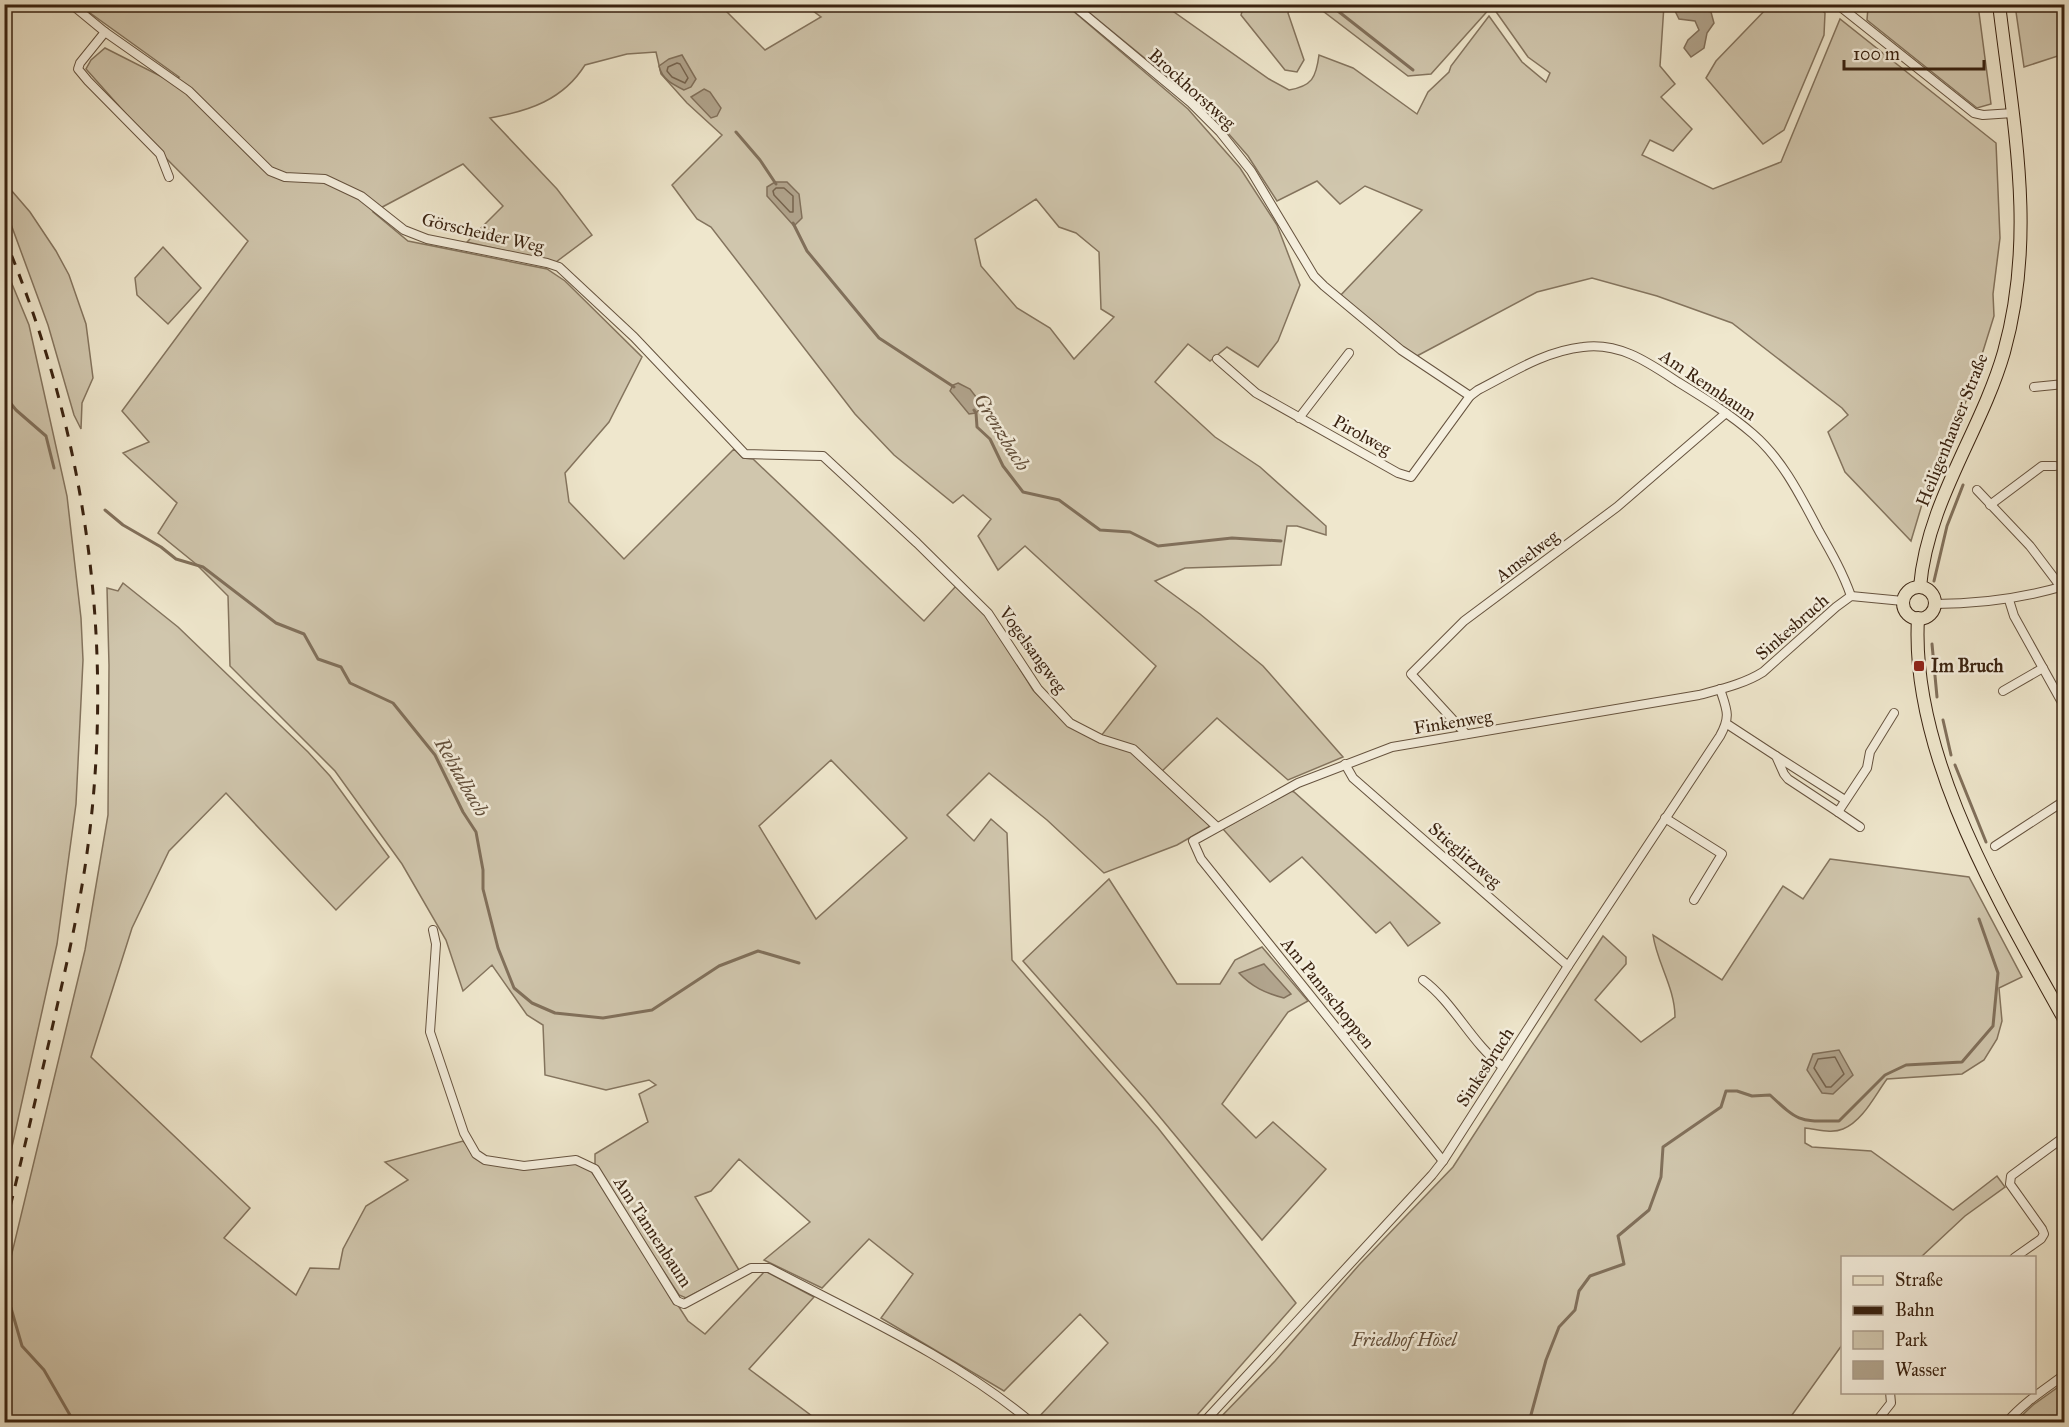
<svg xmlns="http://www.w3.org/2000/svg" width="2069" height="1427" font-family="'IM FELL Great Primer',serif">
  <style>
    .green { fill: #d0c6ad; stroke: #84745e; stroke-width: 1.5; fill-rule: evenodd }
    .water { fill: #b1a48d; stroke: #81705b; stroke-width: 1.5 }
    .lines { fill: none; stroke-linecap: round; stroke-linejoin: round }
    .shore { stroke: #75634e; stroke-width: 1.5 }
    .stream { stroke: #81705b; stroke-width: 3 }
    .minor-casing { stroke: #66533f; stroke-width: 10 }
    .primary-casing { stroke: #392210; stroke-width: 14 }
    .minor { stroke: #f5efde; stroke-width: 8 }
    .primary { stroke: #efe7cd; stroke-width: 12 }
    .rail { stroke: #392210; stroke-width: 3; stroke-dasharray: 10 10; stroke-linecap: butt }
    .poi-dot { fill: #8f2418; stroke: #f5efde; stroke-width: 2 }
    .labels { text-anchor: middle; stroke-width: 5; stroke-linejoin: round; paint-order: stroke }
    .street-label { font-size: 18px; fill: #392210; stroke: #f5efde }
    .poi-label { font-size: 18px; font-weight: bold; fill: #392210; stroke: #f5efde; text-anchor: start }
    .park-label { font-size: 18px; font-style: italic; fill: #5f4b37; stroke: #f5efde }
    .water-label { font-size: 20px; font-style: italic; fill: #63503c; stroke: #f5efde }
  </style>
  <rect width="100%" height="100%" fill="#efe7cd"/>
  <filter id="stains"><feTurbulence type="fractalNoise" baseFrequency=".00333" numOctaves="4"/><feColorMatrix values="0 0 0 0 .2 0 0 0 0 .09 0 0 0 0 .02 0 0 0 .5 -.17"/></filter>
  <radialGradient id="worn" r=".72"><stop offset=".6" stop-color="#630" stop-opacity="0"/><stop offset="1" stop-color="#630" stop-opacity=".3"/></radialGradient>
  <!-- green -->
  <g class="green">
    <path d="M133,4L720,5L765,50L821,17L805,5H1066L1188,109L1240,168L1277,225L1300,285L1278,341L1258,367L1227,347L1210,361L1188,344L1155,382L1215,437L1260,467L1326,526V535L1297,526H1287L1281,565L1185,568L1155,581L1200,614L1263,666L1343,757L1288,780L1217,718L1157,776L1212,825L1177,845L1104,873L1047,820L989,773L947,815L974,841L991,819L1007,833L1012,960L1158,1128L1296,1303L1191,1422H1099L1093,1418L1089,1422H1038L1036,1420L1108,1343L1080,1314L1004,1391L881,1318L913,1274L869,1239L822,1288L764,1260L810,1222L739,1159L711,1191L695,1197L739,1270L686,1298L679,1295L595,1165V1154L648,1122L639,1094L656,1085L649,1080L606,1090L545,1075L543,1025L527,1015L492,965L463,991L446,940L402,864L335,771L230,666L228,596L196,564L158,533L177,503L123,453L149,442L122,411L248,241L159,151L86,69L91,60L105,48L170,81L179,77L79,5H127L131,8ZM656,52L661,74L687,103L722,135L672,185L697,219L711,227L855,414L894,455L953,503L963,495L991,519L978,536L998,570L1025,546L1156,666L1101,736L1068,726L1033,690L986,614L956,586L924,621L753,459L743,458L734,449L624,559L569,502L565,473L609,422L642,357L565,281L547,269L408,241L373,212L463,164L503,206L467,242L556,262L592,235L557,189L490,118C529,111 563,100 585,65L627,54ZM1036,199L1059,227L1076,233L1099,252L1101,309L1114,317L1074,359L1050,328L1017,308L981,266L975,239ZM831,760L907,838L816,919L759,826Z"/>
    <path d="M1080,5H1164L1269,79L1289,90C1312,86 1316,78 1319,55L1353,68L1417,114L1428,92L1449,72L1451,66L1489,16L1522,62L1546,82L1550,73L1528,57L1492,6L1431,74L1408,76L1315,5H1664L1660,66L1675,84L1661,97L1692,129L1673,151L1650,140L1642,155L1713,189L1781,162L1840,19L1996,143L2000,238L1993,294L1994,316L1970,393L1931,474L1911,541L1845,472L1828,432L1848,415L1842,408L1732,323L1657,296L1592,278L1537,292L1415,357L1339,297L1422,210L1365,186L1340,204L1317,181L1277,201L1248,156L1208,110Z"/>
    <path d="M1244,5H1292L1288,13L1304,60L1297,72L1285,70L1241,15Z"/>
    <path d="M1770,5H1816L1825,13L1824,35L1784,130L1763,144L1706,78L1716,61Z"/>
    <path d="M1866,5H1978L1991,104L1977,108L1867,20L1868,7Z"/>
    <path d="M2015,5H2064V54L2024,67Z"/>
    <path d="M5,183L30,212L56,251L69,275L86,324L93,378L82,403L81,429L74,415L48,325L5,208Z"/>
    <path d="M163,247L201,288L168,324L137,295L135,278Z"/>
    <path d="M5,267L29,325L67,496L81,618L83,660L76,804L57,944L5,1178Z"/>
    <path d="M123,583L178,627L308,752L330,776L389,857L336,910L226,793L169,851L132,928L91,1057L250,1208L224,1238L296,1295L310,1268L339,1269L343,1249L366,1206L408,1180L385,1162L463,1141L479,1159L525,1168L576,1162L591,1171L596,1178L688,1321L705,1334L765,1271L814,1297L749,1369L820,1422H5V1282L85,950L108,815L109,665L107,588L118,591Z"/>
    <path d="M1291,791L1294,792L1440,923L1408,946L1390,922L1376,933L1302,857L1270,882L1223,829Z"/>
    <path d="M1830,859L1969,877L2022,977L1999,988L2002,1021L1997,1039L1984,1060L1962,1074L1887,1079C1875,1095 1863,1121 1843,1129C1831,1134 1817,1129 1805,1128V1143L1812,1147L1871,1151L1953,1210L1997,1176L2005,1187L1965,1216L1921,1257L1842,1258V1345L1787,1422H1216L1275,1361L1359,1265L1453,1167L1603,936L1626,957V964L1595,1000L1641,1042L1675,1017C1675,988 1657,963 1653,935L1722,980L1783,886L1803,899Z"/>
    <path d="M1109,879L1177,984H1220L1235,960L1262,947L1308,1001L1288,1012L1222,1104L1256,1138L1273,1122L1326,1169L1262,1240L1145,1099L1023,961Z"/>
    <path d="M2064,1383V1422H2015L2033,1405Z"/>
  </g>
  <!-- water -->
  <g class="water">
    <path d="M1675,5H1686L1711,12L1714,23L1707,33L1704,48L1691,57L1684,48L1688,40L1699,30L1695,21L1679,19L1673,7Z"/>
    <path d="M682,55L696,79L691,87L684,90C672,84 662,79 659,66L669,59Z"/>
    <path d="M704,89L710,92L721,108L717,116L711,118L691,97Z"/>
    <path d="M775,182H787L799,194L802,218L794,226L767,196V187Z"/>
    <path d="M958,383L970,389L983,406L976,413L969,414L950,391L953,385Z"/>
    <path d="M1264,964L1291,994L1284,998C1265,993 1252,987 1239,973Z"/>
    <path d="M1839,1050L1853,1075L1833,1094L1822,1093L1807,1070L1813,1054Z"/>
  </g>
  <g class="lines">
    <!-- shore -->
    <g class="shore">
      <path d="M677,63L680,64L688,78L685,83L672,77L667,71L668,67Z"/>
      <path d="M776,188H784L793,196V212H790L774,195L773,191Z"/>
      <path d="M1835,1057L1844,1074L1831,1087H1826L1814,1068L1818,1059Z"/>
    </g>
    <!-- stream -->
    <g class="stream">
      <path d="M1329,4L1413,70"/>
      <path d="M736,132L760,160L776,184"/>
      <path d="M793,223L807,251L879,338L954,387"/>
      <path d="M4,395L16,410L46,436L54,468"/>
      <path d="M974,410L976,413L977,427L990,439L1003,466L1023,492L1059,500L1100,530L1130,532L1158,546L1232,538L1281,541"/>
      <path d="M105,510L123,525L161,547L176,559L203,567L276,623L304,634L318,659L341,667L350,683L393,703L435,755L463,812L476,832L483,870V889L498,948L514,988L532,1003L555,1013L603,1018L652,1010L719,966L758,951L799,963"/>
      <path d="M1934,581L1947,526L1963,485"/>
      <path d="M1932,644L1937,697"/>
      <path d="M1943,720L1951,755"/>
      <path d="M1955,765L1986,842"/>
      <path d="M4,1300L11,1308L22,1346L44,1370L74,1422"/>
      <path d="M1529,1422L1546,1360L1559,1327L1575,1310L1579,1291L1590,1276L1624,1264L1618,1236L1649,1210L1661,1177L1663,1147L1721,1107L1726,1091H1737L1752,1096L1770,1095C1800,1123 1799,1121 1839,1121L1885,1075L1906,1065L1962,1062L1993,1026L1998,973L1979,919"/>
    </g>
    <!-- minor casing -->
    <g class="minor-casing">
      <g id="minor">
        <path d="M71,4L105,32L189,91L270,171L285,177L325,179L361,196L404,230L427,239L547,263L559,267L634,337L745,454L823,456L917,543L988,613L1038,689L1070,723L1101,739L1133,749L1217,827"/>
        <path d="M1072,4L1191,103L1220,132L1251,171L1314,276L1324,286L1401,350L1470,396"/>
        <path d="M1837,4L1974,113L1983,115L2013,113"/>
        <path d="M105,32L80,63L78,69L88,81L160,154L169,177"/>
        <path d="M1217,359L1256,393L1398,473L1411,477L1470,396L1478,390C1511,373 1545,351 1583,347C1620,342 1649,363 1678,382C1704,398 1730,414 1753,434C1783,460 1801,497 1819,531C1831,552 1843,573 1851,596"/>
        <path d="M2034,387L2064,384"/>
        <path d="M1299,418L1349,353"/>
        <path d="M1977,490L2030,546L2061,587"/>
        <path d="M1990,505L2042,466H2055"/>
        <path d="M2009,600L2014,616L2064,706"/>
        <path d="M1935,604C1981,604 2020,599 2064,586"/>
        <path d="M2003,691L2043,668"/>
        <path d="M1727,724L1776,756L1784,774L1788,779L1838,812L1867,768L1870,752L1894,713"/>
        <path d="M1466,734L1411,674L1464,621L1617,507L1726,413"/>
        <path d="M1776,756L1845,800"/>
        <path d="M1345,764L1353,778L1568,966"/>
        <path d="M1838,812L1860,827"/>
        <path d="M1665,818L1722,854L1694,900"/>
        <path d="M1995,846L2064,801"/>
        <path d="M433,930L436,944L430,1032L464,1133L476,1154L485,1160L524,1166L576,1160L595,1169L677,1301L684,1304L751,1268H769C858,1315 953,1357 1031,1422"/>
        <path d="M1423,980C1455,1004 1471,1043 1503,1067"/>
        <path d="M1443,1161L1201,859L1193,841L1298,783L1392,747L1699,695C1721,689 1744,684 1763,672L1836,607L1851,596L1903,601"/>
        <path d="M2014,1258L2041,1239L2044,1234L2042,1229L2010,1184L2011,1176L2064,1137"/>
        <path d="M1204,1422L1432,1175L1443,1161L1568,966L1720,736C1731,716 1727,710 1720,689"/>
        <path d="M1876,1422L1891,1403L1890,1392"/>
        <path d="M2007,1422C2023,1403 2044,1390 2064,1375"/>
      </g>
    </g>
    <!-- primary casing -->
    <g class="primary-casing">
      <g id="primary">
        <path d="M1920,587C1927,502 1981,432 2004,352C2037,234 2013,123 1999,4"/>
        <circle cx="1919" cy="603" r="16"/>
        <path d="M1918,618C1910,755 2000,903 2064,1019"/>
      </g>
    </g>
    <!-- minor -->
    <use href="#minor" class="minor"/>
    <!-- primary -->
    <use href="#primary" class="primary"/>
    <!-- rail -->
    <path class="rail" d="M4,237C88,437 117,653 85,867C76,926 62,984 49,1042C34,1105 20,1168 4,1231"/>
  </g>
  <!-- markers -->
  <rect class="poi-dot" x="1913" y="660" width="12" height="12" rx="3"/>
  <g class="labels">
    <!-- street labels -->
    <g class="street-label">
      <text transform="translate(1192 89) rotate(42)" y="6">Brockhorstweg</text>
      <text transform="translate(483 233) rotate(13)" y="6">Görscheider Weg</text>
      <text transform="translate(1708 385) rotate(34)" y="6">Am Rennbaum</text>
      <text transform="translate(1952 430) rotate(-68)" y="6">Heiligenhauser Straße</text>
      <text transform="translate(1362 435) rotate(29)" y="6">Pirolweg</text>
      <text transform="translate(1527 556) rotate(-37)" y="6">Amselweg</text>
      <text transform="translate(1792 627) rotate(-41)" y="6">Sinkesbruch</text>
      <text transform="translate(1033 650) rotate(54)" y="6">Vogelsangweg</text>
      <text transform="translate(1453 722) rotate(-9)" y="6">Finkenweg</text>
      <text transform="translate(1465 855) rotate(41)" y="6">Stieglitzweg</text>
      <text transform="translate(1328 993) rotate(51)" y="6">Am Pannschoppen</text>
      <text transform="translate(1485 1067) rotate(-57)" y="6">Sinkesbruch</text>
      <text transform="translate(653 1232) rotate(57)" y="6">Am Tannenbaum</text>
    </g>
    <!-- poi labels -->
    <g class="poi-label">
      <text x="1931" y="672">Im Bruch</text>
    </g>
    <!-- park labels -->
    <g class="park-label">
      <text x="1404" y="1346">Friedhof Hösel</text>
    </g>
    <!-- water labels -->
    <g class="water-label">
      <text transform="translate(1002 432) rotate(58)" y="7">Grenzbach</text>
      <text transform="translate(462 777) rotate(60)" y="7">Rehtalbach</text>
    </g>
  </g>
  <!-- margin -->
  <rect width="2069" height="1427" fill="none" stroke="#efe7cd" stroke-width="24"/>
  <rect x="6" y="6" width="2057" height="1415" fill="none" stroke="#392210" stroke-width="3"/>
  <rect x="12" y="12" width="2045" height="1403" fill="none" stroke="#392210" stroke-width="1.5"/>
  <!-- legend -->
  <rect x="1841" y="1256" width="195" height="138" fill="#f5efde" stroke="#aa9d8c" stroke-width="1.5"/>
  <rect x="1853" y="1276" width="30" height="9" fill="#efe7cd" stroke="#aa9d8c" stroke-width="1.5"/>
  <text x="1895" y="1286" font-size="18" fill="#392210">Straße</text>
  <rect x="1853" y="1306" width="30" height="9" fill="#392210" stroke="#aa9d8c" stroke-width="1.5"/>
  <text x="1895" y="1316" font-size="18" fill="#392210">Bahn</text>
  <rect x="1853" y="1331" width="30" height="18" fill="#d0c6ad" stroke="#aa9d8c" stroke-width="1.5"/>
  <text x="1895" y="1346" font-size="18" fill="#392210">Park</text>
  <rect x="1853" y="1361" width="30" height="18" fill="#b1a48d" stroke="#aa9d8c" stroke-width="1.5"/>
  <text x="1895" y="1376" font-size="18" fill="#392210">Wasser</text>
  <!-- scale -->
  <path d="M1844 60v9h140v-9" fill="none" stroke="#392210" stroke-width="3"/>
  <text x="1853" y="60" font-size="18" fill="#392210" stroke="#f5efde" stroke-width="4.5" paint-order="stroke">100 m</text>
  <rect width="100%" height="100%" filter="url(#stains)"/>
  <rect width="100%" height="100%" fill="url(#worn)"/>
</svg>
